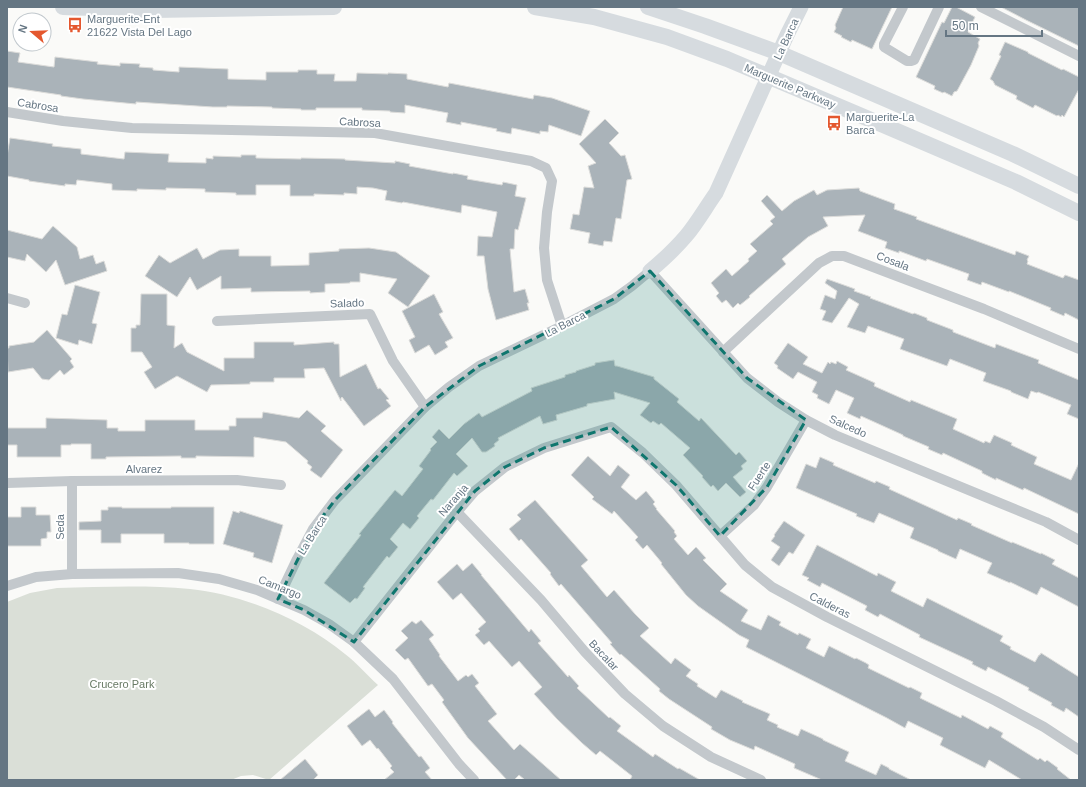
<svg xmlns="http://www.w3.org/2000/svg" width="1086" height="787" font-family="Arial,sans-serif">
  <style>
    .green { fill: #dadfd7 }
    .building { fill: #aab3b9; stroke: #dcdcda }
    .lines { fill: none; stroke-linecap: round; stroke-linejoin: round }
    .street { stroke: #c3c8cc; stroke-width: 10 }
    .secondary { stroke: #d6dbdf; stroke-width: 15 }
    .primary { stroke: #d6dbdf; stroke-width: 16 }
    .marked { fill: #0f766e; fill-opacity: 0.2; stroke: #0f766e; stroke-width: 3; stroke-dasharray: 8 5; stroke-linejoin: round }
    .labels { text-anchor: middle; stroke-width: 4; stroke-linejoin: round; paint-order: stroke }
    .poi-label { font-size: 11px; fill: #657683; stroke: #fff; text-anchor: start }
    .street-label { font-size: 11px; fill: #657683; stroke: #fff }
    .park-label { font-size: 11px; fill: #687a64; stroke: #fff }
  </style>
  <rect width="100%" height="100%" fill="#fafaf8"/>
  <!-- green -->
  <path class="green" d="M57,588C101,587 146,585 190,589C243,594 305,621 345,654C357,663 367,675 378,685L269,780L253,775L241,776L231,780H7V602L30,593Z"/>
  <!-- building -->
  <g class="building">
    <path d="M843,7H892L872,49L852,40L851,42L841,37L842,36L834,32L836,28L835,25Z"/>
    <path d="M952,7H956L975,17L968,32L980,39L978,43L979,46L971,65L957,91L954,92L952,96L944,92L943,93L934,89L935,86L916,77L942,22L944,23Z"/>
    <path d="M1001,7H1079V46L1026,20Z"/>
    <path d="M1005,42L1028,52V53L1062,70L1063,69L1079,77V89L1064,117L1062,115L1061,117L1058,115L1057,116L1035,105L1033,108L1016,99L1017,96L995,85L993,81L990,79L1001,56L999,55Z"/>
    <path d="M7,51L20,53L18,62L54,67L55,57L98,62L97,64L120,66V63L140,64L139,67L153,68V70L179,72V67L228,69V79L266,80V72H298V70H317V74H335L334,81H356L357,73L388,74V73L407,74V79L448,87L449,83L533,99L534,95L552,98L590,111L581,136L549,125L548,132L540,131V134L512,128L511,134L496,131L497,129L461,122V125L446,122L448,113L405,105V113L390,112V111L362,110V108H316V110H301V109L272,108V107L227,106V107H213L136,102V104L83,99L61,96V95L7,87Z"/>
    <path d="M605,119L619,133L609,143L621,156L625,155L632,179L627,180L621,219L616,218L612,242L604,241L603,246L588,243L590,233L570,229L573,214L579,215L584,187L594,188L588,166L596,163L579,144Z"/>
    <path d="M10,138L53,144L52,146L81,149V154L124,159L125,152L169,154L168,162L206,163V158L213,159V156L241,157V155H256V158L301,159V158L345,159V160L395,163V161L410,164L409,166L453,174V173L468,176L467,179L502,185L503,182L517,185L515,196L526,198L518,230L515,229L514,249H510L514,292L525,289L529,303H527L529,310L496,320L488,289L484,256H477L478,236L492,237L497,212L462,205L461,213L403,202L402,203L385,200L387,191L373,188L357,187V194L344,193V195L314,194V196H290V185H256V195H236V193L205,192V189L166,188V190L137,189V191L112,190V184L77,180L76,185L65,184V186L29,181V180L7,176V156Z"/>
    <path d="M859,188L860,191L895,204L894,209L917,217L916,219L1015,255L1016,251L1029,256L1027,260L1028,261L1027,264L1063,278L1065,275L1079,280V320L1065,313L1064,316L1050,310L1051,308L1009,291V292L982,282L981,285L967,280L969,274L927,259L926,261L899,251V253L885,248L887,242L858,231L865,215L823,217L828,226L808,237L782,259L786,264L749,296L750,297L740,305L738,303L733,308L726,300L722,303L716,296L719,293L711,283L726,269L732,276L749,261L748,259L757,251L750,244L773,224L770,221L775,217L761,201L767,195L782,211L794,201L814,190L817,195L827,190Z"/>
    <path d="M53,226L77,247L80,259L93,255L96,264L104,261L107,271L65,285L56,260L46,272L27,254L25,261L7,257V230L42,239Z"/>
    <path d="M197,248L203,259L220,250L239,249V256H271V266L309,265V253L339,251V249L369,248L396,252L430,276L408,307L388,293L397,279L360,273V282H350V283L325,284V292L310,293V291L251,292V288L221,289V276L197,290L190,277L177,297L145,276L159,255L170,263Z"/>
    <path d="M827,279L855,289L854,291L871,297L870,298L913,314L914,313L927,318V320L953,330V332L995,348L996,344L1039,360L1038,363L1079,380V419L1067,414L1071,405L1038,392L1037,393L1031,391L1028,399L1011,392V391L983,381L986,373L950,359L947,366L900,349L904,339L868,326L865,333L847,327L859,304L849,298L832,323L822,320L826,311L820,309L825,295L835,299L837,291L825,283Z"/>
    <path d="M75,285L100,292L92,323L97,324L92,344L79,340L78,345L56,338L62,314L67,315Z"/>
    <path d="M141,294H167V325L175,326L174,348L182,343L187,352L224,371V358H254V342H294V345L334,342V344H339L340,377L366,364L378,389L380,388L389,399L386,400L391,406L364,426L342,397L341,398V401L324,368L304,369L305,378H274V382H250V384L211,385L207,392L177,376L155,389L144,372L152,367L142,352H131V328H136V325H140Z"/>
    <path d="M434,294L443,312L439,314L453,338L445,342L448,347L435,355L429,345L415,353L409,340L415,337L402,311Z"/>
    <path d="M47,330L72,359L70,361L74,367L64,375L60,370L49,380L42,379L33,368L8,372L7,348H9V346L34,342Z"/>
    <path d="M788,343L808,357L803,364L822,373L828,362L830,364L831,362L836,364L837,361L848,367L846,370L875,383L874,386L910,402L911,400L957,419L953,429L984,443L985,441L990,443L994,435L1012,443L1011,445L1037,457L1034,464L1071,480L1079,463V514L1024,488L1023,490L996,478V480L982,473V471L943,453L942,455L928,449L929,447L903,436V435L861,416L860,419L847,413L854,398L836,390L829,404L817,398L818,395L812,392L817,382L798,372L793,379L777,368L778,366L774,363Z"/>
    <path d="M614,360L615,366H617L654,377V379L679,399L677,402L699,421L701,418L736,455L739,452L747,461L741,466L743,469L733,477L746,492L740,497L726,483L718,491L713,485L711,487L702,477L703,476L683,455L690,448L661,423L659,425L653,421L651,423L640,415L650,403L614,392L615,399L587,404V406L556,415L557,420L543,424L540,416L498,438L499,440L494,444L495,446L486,452H482L472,438L456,454L468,466L457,476L454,473L433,500L431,499L417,516L419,518L410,529L403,523L390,539L398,547L389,558L387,556L363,587L365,588L357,599L355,598L350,603L324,583L361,535L359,534L395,490L402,496L423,469L419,466L431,450L430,449L437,442L432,437L439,429L449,439L464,424L479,413L482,417L532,391L531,388L565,377V375L576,372V371L595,365V363Z"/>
    <path d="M307,410L326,426L321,431L343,450L321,478L310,470L312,467L307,463L308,461L286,442L254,437V457L196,456V458H181V456L106,457V459H91V444H71V445H61V457H17V445H7V428H46V418L107,420V428H118V431H145V420H195V430H229V426H236V418H262L263,412L299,418Z"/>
    <path d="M588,456L610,476L618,465L630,475L621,487L636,500L646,491L655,502L653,504L657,509H656L675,531L674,532L677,536L674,539L688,555L696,547L706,558L703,560L727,584L720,591L748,610L741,621L761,630L768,615L781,622L779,625L798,635L799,633L811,639L806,648L824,657L829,646L855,659L856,658L866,663L869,665L868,668L909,688L910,687L922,693L920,698L961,718L962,715L988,729L990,726L1003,733L1001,737L1038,760L1040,758L1045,762L1047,760L1058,768L1057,769L1071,780H1022L989,760L985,768L940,745L943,738L908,721L905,728L887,718L746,647L749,640L739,635L698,606L686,595L661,564L662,563L647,545L643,549L635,540L638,537L614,511L612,514L592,499L594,497L571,475Z"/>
    <path d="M820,457L834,463L833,465L875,483L876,481L890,487L889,489L957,520L958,518L972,524L971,525L1012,543V542L1041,554V553L1055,560L1052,564L1079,578V607L1041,587L1037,595L1010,582V583L987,573L992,563L960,549L956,559L938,551V550L910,538L914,528L879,513L874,523L856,516L857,514L796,488L806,464L816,468Z"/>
    <path d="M535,500L588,560L581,566L607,597L614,590L635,614L649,628L640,636L671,664L675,658L691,670L686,676L698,684L697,686L716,698L721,690L743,701L742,702L770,714L767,720L778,725L777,727L798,736L801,729L823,739V740L849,752L845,761L876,775L881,764L889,768V769L911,780H822L794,768L795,764L755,746L754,750L730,740L711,729L712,727L669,699L659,691L660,689L621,654L620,655L610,644L612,643L561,584L559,586L550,574L551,573L521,539L519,541L509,529L521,519L517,515Z"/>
    <path d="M21,507H36V515H50L51,532H47V538L41,539V546H7V517H21Z"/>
    <path d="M108,507H122V508H171V507H214V544H189V543H164V534H121V543H101V530H79V522L101,521V510H108Z"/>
    <path d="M233,511L239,513L240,511L283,525L272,563L253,557L254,553L223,544Z"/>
    <path d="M784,521L805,535L793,554L789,552L779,566L771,560L780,547L771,541L775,536L774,535Z"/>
    <path d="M817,545L877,576L878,573L896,582L891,591L923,607L927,598L1003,636L1000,641L1011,647L1010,649L1035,662L1039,655H1040L1041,653L1079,677V717L1066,708L1064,712L1051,705L1052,703L1028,690L1029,688L988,667L986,671L972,664L973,662L919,637L920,635L880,614L878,617L865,610L867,606L822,583L820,587L807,580L809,578L802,575Z"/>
    <path d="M472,563L482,575H481L529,632L531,629L541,641L538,643L568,677L569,675L579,686L577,688L609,718L610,717L621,726L617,731L653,757L655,754L678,769L679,768L700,780H630L632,776L600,751L596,755L582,743L557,719L534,694L542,687L519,661L512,667L489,641L484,645L475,635L480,631L478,629L486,622L461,593L453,600L437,582L457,564L463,571Z"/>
    <path d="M421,620L434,635L429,639L440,655L439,656L458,681L466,675L468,677L472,674L479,683L475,686L497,714L488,721L514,750L520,744L561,780H525L519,775L514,780H507L468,738L442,702L444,700L432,684L428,686L408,658L405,660L395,650L408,638L401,631L412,621L416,624Z"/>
    <path d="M369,709L375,717L384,710L393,722L392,723L419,757L421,756L430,768L425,772L432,780H384L394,772L390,768L392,766L378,748L377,749L370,740L362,746L347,726Z"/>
    <path d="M305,759L318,775L313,780H280Z"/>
  </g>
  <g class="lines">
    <!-- street -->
    <g class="street">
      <path d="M903,7L884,44V47L907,61H911L914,60L939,7"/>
      <path d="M981,7L1079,56"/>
      <path d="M7,112L63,121L132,128L375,133L531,161L546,168L552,181L547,212L544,248L547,280L562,326"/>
      <path d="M7,298L25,303"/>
      <path d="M217,321L370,314L393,361L425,407"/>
      <path d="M723,352L819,263L832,256H844L984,309L1079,349"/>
      <path d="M7,483L72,481L237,480L281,485"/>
      <path d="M457,512L541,600L585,652L625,694L663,726L711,757L761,780"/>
      <path d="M720,536L754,505L767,487L806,420"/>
      <path d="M72,574V481"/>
      <path d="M7,586L36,577L72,574L178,573L219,579L257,590L278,599L304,610L329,624L354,642L393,679L459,764L474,780"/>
      <path d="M278,599L297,559L313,529L335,500L425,407L449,387L479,366L562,326L614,299L632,286L650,271L747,378L778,402L806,420L835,435L1046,522L1079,540"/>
      <path d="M354,642L457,512L475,491L505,467L544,448L611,427L643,453L676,485L745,565L772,587L827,617L996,701L1044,727L1079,750"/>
    </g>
    <!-- secondary -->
    <path class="secondary" d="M650,271C663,260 675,249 686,236C697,223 706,207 716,193L787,35L801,7"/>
    <!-- primary -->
    <g class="primary">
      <path d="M63,7L155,10L334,7"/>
      <path d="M535,7L594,17L667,37L727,59L876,122L1016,182L1079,213"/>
      <path d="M648,7L705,26L779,53L1013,154L1079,186"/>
    </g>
  </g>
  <!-- marked area -->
  <path class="marked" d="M650,271L747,378L806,420L767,487L720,536L676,485L611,427L544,448L505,467L475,491L354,642L304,610L278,599L313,529L335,500L425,407L479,366L614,299Z"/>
  <!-- icons -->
  <defs>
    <g id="bus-bare" transform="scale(1.2)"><path d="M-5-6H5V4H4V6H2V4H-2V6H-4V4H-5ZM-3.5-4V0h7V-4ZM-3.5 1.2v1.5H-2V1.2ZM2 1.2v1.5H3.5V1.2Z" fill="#e4572e" stroke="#fff" stroke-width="2.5" paint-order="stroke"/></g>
  </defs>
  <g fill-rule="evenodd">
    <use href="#bus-bare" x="75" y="25"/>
    <use href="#bus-bare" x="834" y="123"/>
  </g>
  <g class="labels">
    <!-- poi labels -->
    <g class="poi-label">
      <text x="87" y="23">Marguerite-Ent<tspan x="87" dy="13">21622 Vista Del Lago</tspan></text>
      <text x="846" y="121">Marguerite-La<tspan x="846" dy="13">Barca</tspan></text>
    </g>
    <!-- street labels -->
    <g class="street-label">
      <text transform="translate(786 39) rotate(-65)" y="4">La Barca</text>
      <text transform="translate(790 86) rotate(23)" y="4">Marguerite Parkway</text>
      <text transform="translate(38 105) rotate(9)" y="4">Cabrosa</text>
      <text transform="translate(360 122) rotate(3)" y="4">Cabrosa</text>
      <text transform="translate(893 261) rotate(21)" y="4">Cosala</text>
      <text transform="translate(347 303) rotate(-2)" y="4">Salado</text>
      <text transform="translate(565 324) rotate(-27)" y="4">La Barca</text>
      <text transform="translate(848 426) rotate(24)" y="4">Salcedo</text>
      <text x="144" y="473">Alvarez</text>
      <text transform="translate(759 476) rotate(-57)" y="4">Fuerte</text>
      <text transform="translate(453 500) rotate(-49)" y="4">Naranja</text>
      <text transform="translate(60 527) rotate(-90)" y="4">Seda</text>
      <text transform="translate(312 535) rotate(-58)" y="4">La Barca</text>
      <text transform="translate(280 587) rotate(22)" y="4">Camargo</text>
      <text transform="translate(830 605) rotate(27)" y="4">Calderas</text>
      <text transform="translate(604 655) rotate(47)" y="4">Bacalar</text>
    </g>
    <!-- park labels -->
    <g class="park-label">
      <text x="122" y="688">Crucero Park</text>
    </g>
  </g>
  <!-- border -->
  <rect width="1086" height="787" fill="none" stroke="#657683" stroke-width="16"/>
  <!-- north arrow -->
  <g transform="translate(32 32) rotate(289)"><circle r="19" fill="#ffffff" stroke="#c1c8cd"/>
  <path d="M0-3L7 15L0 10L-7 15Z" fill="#e4572e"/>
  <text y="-6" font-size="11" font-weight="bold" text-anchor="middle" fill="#657683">N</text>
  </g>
  <!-- scale -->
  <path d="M946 30v6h96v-6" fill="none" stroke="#657683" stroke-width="2"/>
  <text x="952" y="30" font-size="12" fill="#657683" stroke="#ffffff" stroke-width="3" paint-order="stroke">50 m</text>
</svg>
